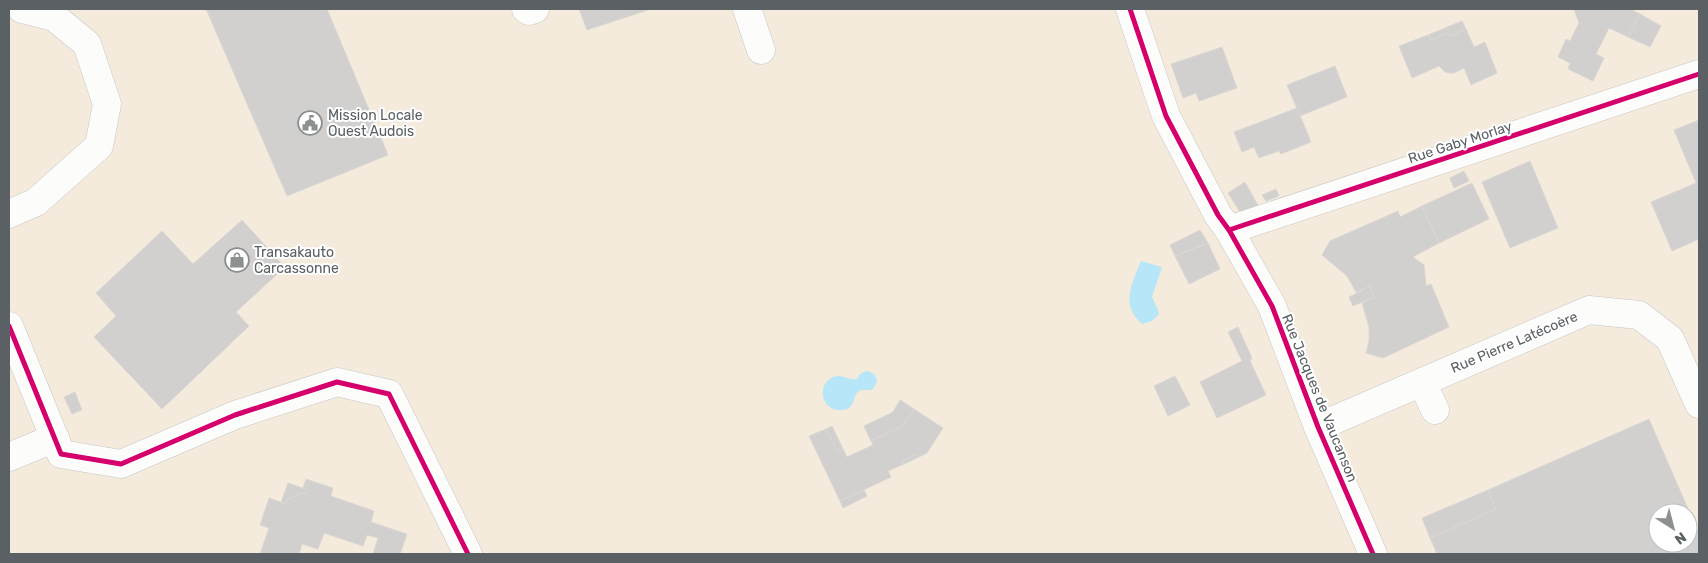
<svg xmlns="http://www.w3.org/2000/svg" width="1708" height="563" font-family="Rubik,sans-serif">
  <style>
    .commercial { fill: #f5ebdd; fill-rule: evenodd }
    .water { fill: #b6e6f7 }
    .building { fill: #d2d0cf; stroke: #dad7d4; fill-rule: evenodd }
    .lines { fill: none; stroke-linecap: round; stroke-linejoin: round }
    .minor-casing { stroke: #c6c6c6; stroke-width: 29 }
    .minor { stroke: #fcfcfb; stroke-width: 28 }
    .cycleway-casing { stroke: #fff; stroke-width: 8 }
    .cycleway { stroke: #d6006c; stroke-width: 5 }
    .labels { text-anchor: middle; stroke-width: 4; stroke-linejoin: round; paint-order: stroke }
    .poi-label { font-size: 14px; fill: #5a6063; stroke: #fff; text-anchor: start }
    .street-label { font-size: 14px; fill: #5a6063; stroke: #fff }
  </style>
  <rect width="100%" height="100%" fill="#eae8e5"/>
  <!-- commercial -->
  <path class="commercial" d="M9,9H1699V554H9ZM1658,513H1688V543H1658Z"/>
  <!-- water -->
  <g class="water">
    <path d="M1141,261L1162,267L1152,297L1158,310L1159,314L1152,321L1142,324C1120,304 1132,284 1141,261Z"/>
    <path d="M866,371C873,372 876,375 877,382L872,390C867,391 860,388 857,393C852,400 855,408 843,410C824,413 815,388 831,378C841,372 848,381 857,379L860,374Z"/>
  </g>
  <!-- building -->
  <g class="building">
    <path d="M206,9H327L388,155L287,196Z"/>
    <path d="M579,9H651L587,30Z"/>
    <path d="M1574,9H1630L1640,14L1628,37L1609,28L1596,54L1604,58L1593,81L1568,69L1570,63L1558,57L1566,39L1570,41L1579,23Z"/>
    <path d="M1640,14L1661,26L1650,47L1628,37Z"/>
    <path d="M1462,21L1466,29L1451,36L1448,33L1431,40L1428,35Z"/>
    <path d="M1466,29L1474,47L1485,42L1497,73L1471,85L1464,68L1454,73H1449L1445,72L1439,66L1412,78L1399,46L1428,35L1431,40L1448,33L1451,36Z"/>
    <path d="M1222,47L1237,88L1199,101L1196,93L1183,98L1171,64Z"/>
    <path d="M1335,66L1347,97L1300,116L1287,85Z"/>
    <path d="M1297,108L1311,142L1281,154L1279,151L1259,158L1254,147L1242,152L1234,132Z"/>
    <path d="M1699,120V239L1672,251L1651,202L1696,183L1674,130Z"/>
    <path d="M1530,161L1558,228L1510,248L1482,182Z"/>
    <path d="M1464,171L1469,181L1454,188L1450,178Z"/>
    <path d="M1245,182L1260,209L1242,215L1228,193Z"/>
    <path d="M1472,183L1489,219L1439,243L1422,206Z"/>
    <path d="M1276,189L1279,196L1266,201L1262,195Z"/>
    <path d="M1422,206L1439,243L1413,257L1424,265L1426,286L1431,284L1449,327L1383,358L1366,353L1369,341V327L1362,303L1374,297L1370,286L1356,292L1347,276L1322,255L1330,241L1398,211L1400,217Z"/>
    <path d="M242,220L285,267L236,312L249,326L162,409L94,337L116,316L96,293L162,231L193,264Z"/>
    <path d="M1200,230L1208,243L1175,256L1170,245Z"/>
    <path d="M1208,243L1220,269L1189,284L1175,256Z"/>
    <path d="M1370,286L1374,297L1353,306L1349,297Z"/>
    <path d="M1238,327L1252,358L1250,361L1266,395L1217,418L1200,382L1242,361L1228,332Z"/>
    <path d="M1175,376L1190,405L1168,416L1154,386Z"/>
    <path d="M75,392L82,410L72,414L64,397Z"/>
    <path d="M900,400L914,409L903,426L871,441L864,426L893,412Z"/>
    <path d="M914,409L943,428L927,453L917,458L916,454L902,461L904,464L888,471L891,477L840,501L809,436L826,429L837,451L843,449L847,457L873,445L871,441L903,426Z"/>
    <path d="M1649,419L1699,534V554H1437L1430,538L1496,509L1488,490ZM1658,513H1688V543H1658Z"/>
    <path d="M832,426L843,449L837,451L826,429Z"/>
    <path d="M916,454L917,458L904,464L902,461Z"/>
    <path d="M306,479L333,488L331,496L374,511L371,522L407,534L400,554H373L378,538L367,535L363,546L324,533L318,549L302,544L299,554H260L269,528L260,525L269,498L286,504L288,499L300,493L306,494L308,490L303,488Z"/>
    <path d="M288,483L308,490L306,494L300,493L288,499L286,504L281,503Z"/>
    <path d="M864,490L867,496L843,508L840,501Z"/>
    <path d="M1488,490L1496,509L1430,538L1422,518Z"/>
  </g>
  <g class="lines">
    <!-- minor casing -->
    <g class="minor-casing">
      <g id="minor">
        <path d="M526,9L529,11L535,9"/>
        <path d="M747,9L761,50"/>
        <path d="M1130,9L1166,116L1218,215L1229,230L1272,306L1318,427L1373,554"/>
        <path d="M9,214L36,202L99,146L107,104L87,44L54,17L22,9"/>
        <path d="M1229,230L1699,74"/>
        <path d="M9,326L61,454L121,464L235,415L337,382L389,394L468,554"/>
        <path d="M1422,382L1435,410"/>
        <path d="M1318,427L1589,310L1639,315L1670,339L1699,404"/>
        <path d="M9,457L55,438"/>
      </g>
    </g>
    <!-- minor -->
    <use href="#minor" class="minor"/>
    <!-- cycleway casing -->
    <g class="cycleway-casing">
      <g id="cycleway">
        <path d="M1130,9L1166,116L1218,215L1229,230L1272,306L1318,427L1373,554"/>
        <path d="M1229,230L1699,74"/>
        <path d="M9,326L61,454L121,464L235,415L337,382L389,394L468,554"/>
      </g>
    </g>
    <!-- cycleway -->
    <use href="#cycleway" class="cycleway"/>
  </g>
  <!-- icons -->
  <defs>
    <g id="civic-ring" transform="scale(1.25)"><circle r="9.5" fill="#fff" stroke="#8c9090" stroke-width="1.5"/><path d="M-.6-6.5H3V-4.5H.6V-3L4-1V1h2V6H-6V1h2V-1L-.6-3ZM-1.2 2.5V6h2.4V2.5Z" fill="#8c9090"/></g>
    <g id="shop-ring" transform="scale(1.25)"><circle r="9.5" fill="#fff" stroke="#8c9090" stroke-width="1.5"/><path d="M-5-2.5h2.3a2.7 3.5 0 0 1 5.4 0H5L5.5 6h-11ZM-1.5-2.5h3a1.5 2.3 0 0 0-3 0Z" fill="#8c9090"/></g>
  </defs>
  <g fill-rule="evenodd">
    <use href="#civic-ring" x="310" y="123"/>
    <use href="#shop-ring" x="237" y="260"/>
  </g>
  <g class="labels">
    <!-- poi labels -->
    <g class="poi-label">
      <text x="328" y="120">Mission Locale<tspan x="328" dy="16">Ouest Audois</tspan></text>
      <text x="254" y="257">Transakauto<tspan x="254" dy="16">Carcassonne</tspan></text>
    </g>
    <!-- street labels -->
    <g class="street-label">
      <text transform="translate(1460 142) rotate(-18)" y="5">Rue Gaby Morlay</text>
      <text transform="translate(1514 342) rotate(-23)" y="5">Rue Pierre Latécoère</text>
      <text transform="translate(1320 398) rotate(68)" y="5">Rue Jacques de Vaucanson</text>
    </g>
  </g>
  <!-- border -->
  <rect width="1708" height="563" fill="none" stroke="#5a6063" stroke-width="20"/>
  <!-- north arrow -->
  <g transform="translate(1673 528) rotate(144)"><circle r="24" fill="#ffffff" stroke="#bdbfc1"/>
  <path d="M0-4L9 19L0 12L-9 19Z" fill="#8c9090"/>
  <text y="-8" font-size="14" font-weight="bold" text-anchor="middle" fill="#5a6063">N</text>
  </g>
</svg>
